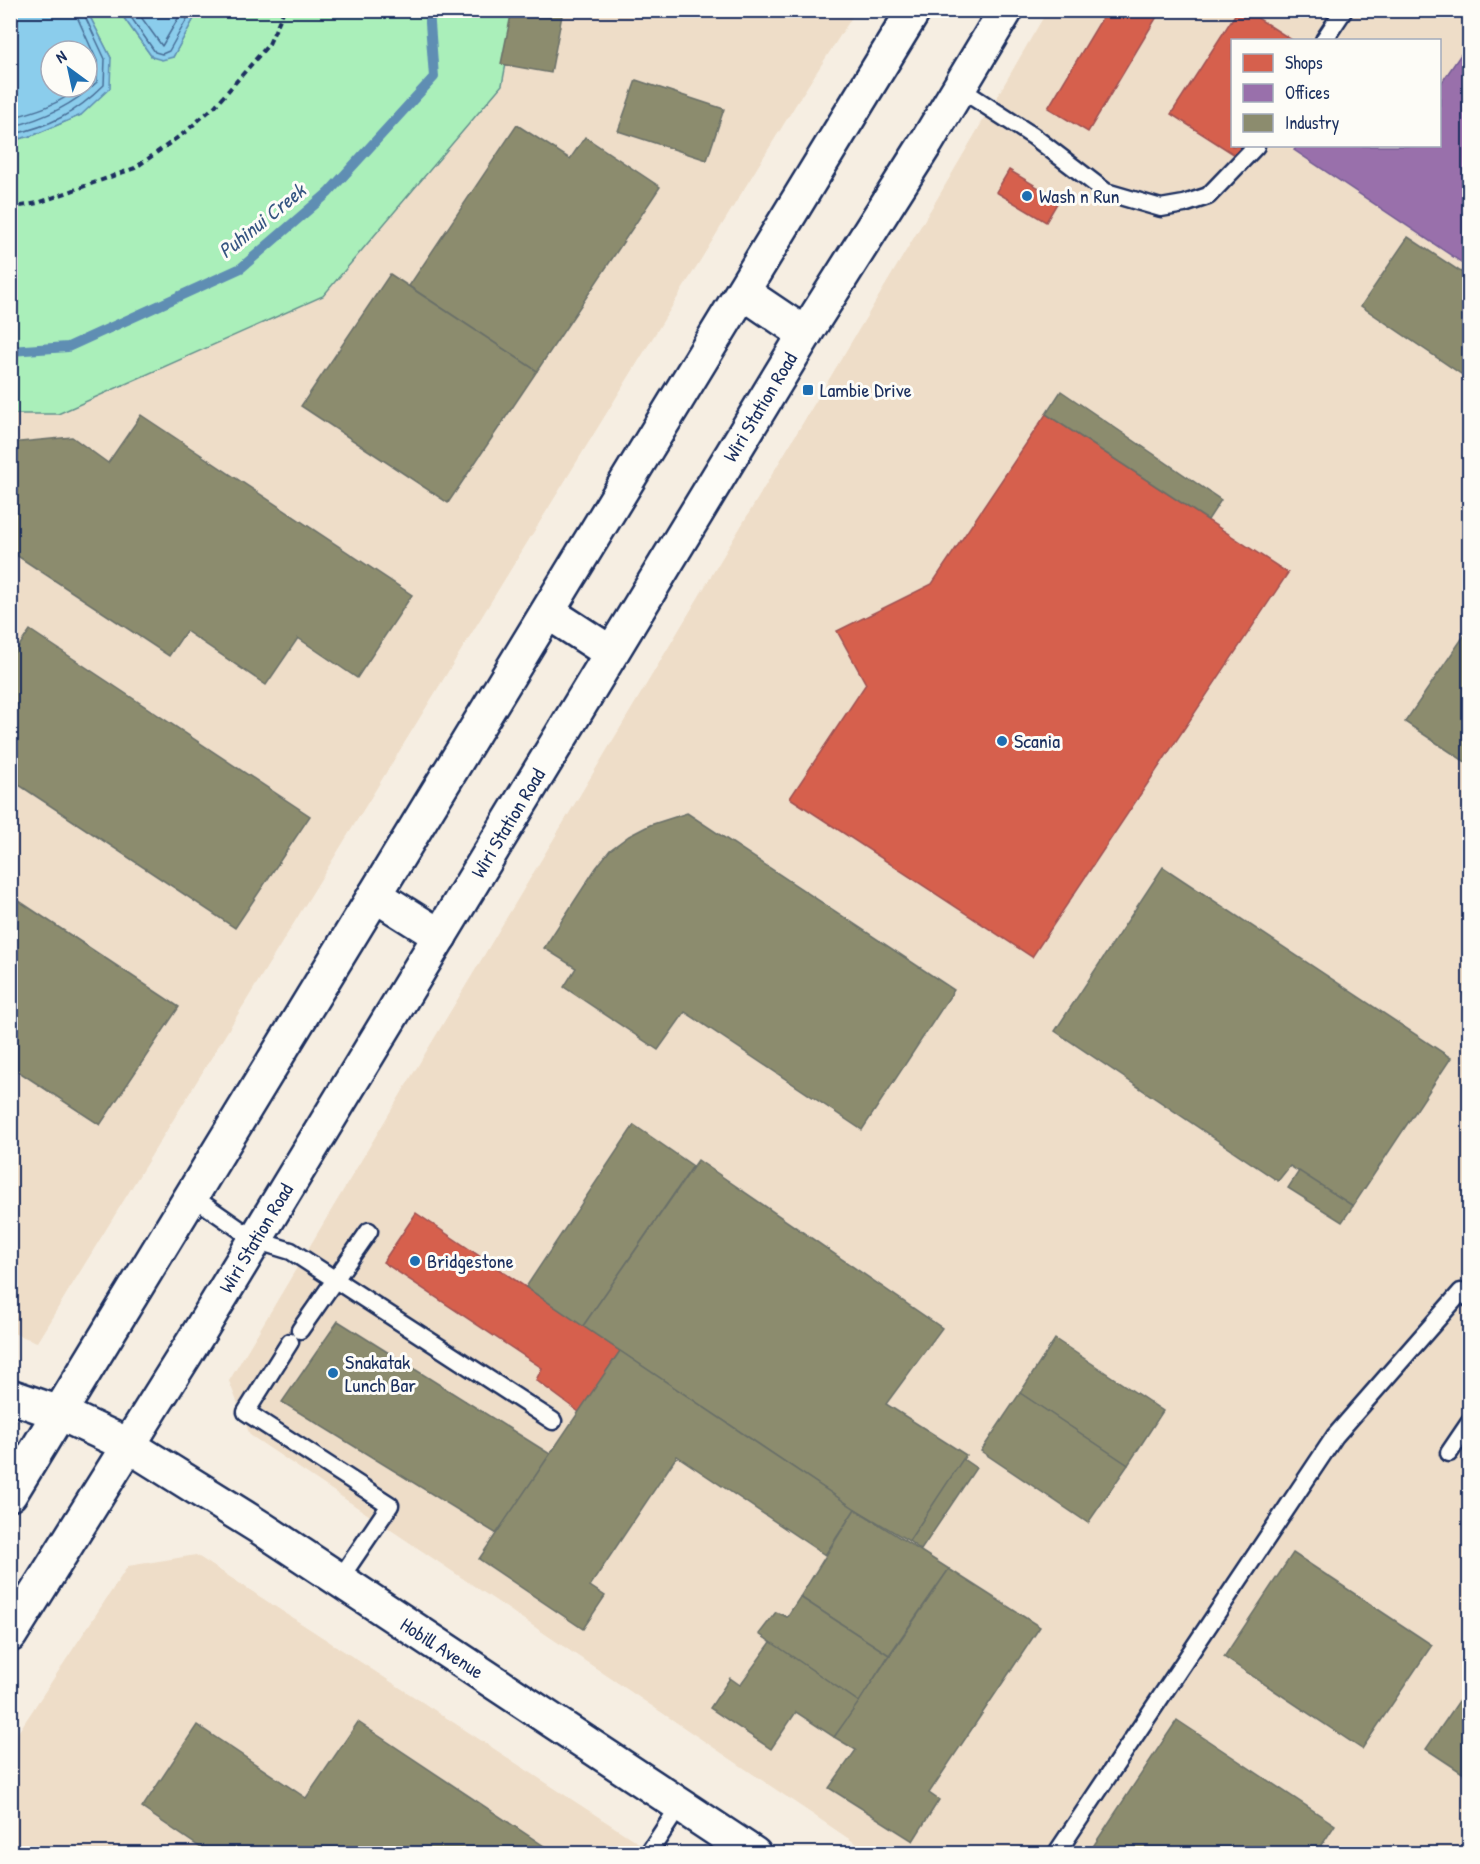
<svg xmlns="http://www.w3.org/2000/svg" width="1480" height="1864" font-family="'Patrick Hand',sans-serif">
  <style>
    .built { fill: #eeddc8; fill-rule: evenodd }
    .green { fill: #aaefba; stroke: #628f8c; stroke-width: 1.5 }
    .water { fill: #8bcdec; stroke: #5e8eb3; stroke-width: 1.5; fill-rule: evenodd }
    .shops { fill: #d6604d; stroke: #9e5152; stroke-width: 1.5 }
    .offices { fill: #9970ab; stroke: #735c94; stroke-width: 1.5 }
    .industry { fill: #8c8c6e; stroke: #6a7069; stroke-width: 1.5 }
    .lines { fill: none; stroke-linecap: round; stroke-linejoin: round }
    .shore { stroke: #486e97; stroke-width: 1.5 }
    .stream { stroke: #5e8eb3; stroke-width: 10 }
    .service-casing { stroke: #1b2f5e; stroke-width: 21 }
    .minor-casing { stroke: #1b2f5e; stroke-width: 38 }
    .tertiary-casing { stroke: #1b2f5e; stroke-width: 38 }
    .primary-casing { stroke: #1b2f5e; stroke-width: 38 }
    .path { stroke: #1b2f5e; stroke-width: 4; stroke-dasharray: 6 4.5; stroke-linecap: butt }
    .service { stroke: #fdfcf7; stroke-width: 16 }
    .minor { stroke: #fdfcf7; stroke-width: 33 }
    .tertiary { stroke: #fdfcf7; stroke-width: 33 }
    .primary { stroke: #fdfcf7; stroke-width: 33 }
    .poi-dot { fill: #1f6fb2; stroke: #fdfcf7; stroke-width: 2 }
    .labels { text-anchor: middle; stroke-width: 6; stroke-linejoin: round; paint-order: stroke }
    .poi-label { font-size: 20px; fill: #1b2f5e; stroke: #fdfcf7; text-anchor: start }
    .street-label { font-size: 20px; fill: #1b2f5e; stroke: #fdfcf7 }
    .water-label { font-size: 21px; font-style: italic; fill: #375682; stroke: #fdfcf7 }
  </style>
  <rect width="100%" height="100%" fill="#f6eee2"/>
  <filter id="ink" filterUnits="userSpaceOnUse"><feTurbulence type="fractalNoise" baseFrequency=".0167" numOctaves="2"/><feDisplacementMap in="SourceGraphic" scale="12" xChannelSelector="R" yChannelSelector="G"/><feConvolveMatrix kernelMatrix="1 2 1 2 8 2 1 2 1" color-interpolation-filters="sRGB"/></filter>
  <g filter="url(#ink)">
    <!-- built -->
    <g class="built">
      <path d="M516,11H856L798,101L37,1342L10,1332V414H58Z"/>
      <path d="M1047,11H1469V1853H870L250,1435L229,1381L940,194ZM1232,40H1440V146H1232Z"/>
      <path d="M196,1555L654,1853L11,1854V1743L128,1566Z"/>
    </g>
    <!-- green -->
    <path class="green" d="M87,11H119L152,57H173L198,11H516L502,85L323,296L58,414H11L10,141L34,135L81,115L111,58Z"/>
    <!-- water -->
    <g class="water">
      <path d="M10,11H87L111,58L110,88L81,115L34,135L11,141ZM51,51H87V87H51Z"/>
      <path d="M119,11H198L173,57L162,60L152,57Z"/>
    </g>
    <!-- shops -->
    <g class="shops">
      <path d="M1107,10H1161L1088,132L1048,108Z"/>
      <path d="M1238,10H1245L1292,40H1232V146H1242L1235,155L1171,114Z"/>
      <path d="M1009,170L1059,200L1046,222L996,192Z"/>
      <path d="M1046,414L1288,573L1032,957L790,798L866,684L837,631L932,584Z"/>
      <path d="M416,1213L620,1351L579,1412L536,1380L542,1368L383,1262Z"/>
    </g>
    <!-- offices -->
    <path class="offices" d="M1470,41V268L1294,150L1297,146H1440V85Z"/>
    <!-- industry -->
    <g class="industry">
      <path d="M512,10H563L551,73L501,64Z"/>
      <path d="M636,80L724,109L707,160L618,131Z"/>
      <path d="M517,125L570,159L585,137L660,187L537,371L409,286Z"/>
      <path d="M1408,237L1470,278V380L1361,306Z"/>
      <path d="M390,274L537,371L448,503L301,406Z"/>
      <path d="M1061,391L1221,500L1208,520L1046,414Z"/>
      <path d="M141,415L412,595L357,678L298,638L266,685L186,631L169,656L10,551V443L72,437L108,463Z"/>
      <path d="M1470,627V765L1405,722Z"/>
      <path d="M30,630L310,816L235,928L10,779V659Z"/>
      <path d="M687,813L954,990L862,1130L685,1012L658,1050L564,987L576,968L544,948L596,868L610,850L629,836L650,825Z"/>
      <path d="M1163,867L1451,1058L1353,1206L1290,1166L1278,1181L1055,1031Z"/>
      <path d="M10,895L179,1007L100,1125L10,1066Z"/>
      <path d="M634,1125L693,1166L583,1326L526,1287Z"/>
      <path d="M698,1160L942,1328L886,1404L966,1455L909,1541L855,1509L583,1326Z"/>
      <path d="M1299,1171L1353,1206L1342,1222L1288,1188Z"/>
      <path d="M338,1321L550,1454L497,1534L282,1402Z"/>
      <path d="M1055,1339L1163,1411L1128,1465L1020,1393Z"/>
      <path d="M620,1351L855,1509L825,1555L677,1456L590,1586L605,1596L583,1629L479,1559Z"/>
      <path d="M1020,1393L1128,1465L1088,1523L981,1451Z"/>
      <path d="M963,1459L976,1468L921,1550L909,1541Z"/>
      <path d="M855,1509L949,1569L889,1655L800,1597Z"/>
      <path d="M1293,1553L1432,1645L1362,1749L1224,1657Z"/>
      <path d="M949,1569L1040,1627L929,1793L939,1800L913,1841L829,1788L856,1750L834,1737Z"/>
      <path d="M800,1597L889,1655L859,1702L759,1634L776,1612L787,1617Z"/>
      <path d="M771,1642L859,1702L834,1737L796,1712L771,1749L710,1708L730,1678L740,1685Z"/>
      <path d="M1470,1685V1778L1426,1749Z"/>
      <path d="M1177,1720L1335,1825L1316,1854H1088Z"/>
      <path d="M358,1722L556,1854H210L142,1808L197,1725L306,1798Z"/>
    </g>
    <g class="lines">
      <!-- shore -->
      <g class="shore">
        <path d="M126,10L155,52L162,54L169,51L192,10"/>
        <path d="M136,10L162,46L183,10"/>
        <path d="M10,118C34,112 61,104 79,87"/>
        <path d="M10,127C44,119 72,106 97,82V61L74,10"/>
        <path d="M10,135C50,126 75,114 104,85L105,59L82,10"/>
      </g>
      <!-- stream -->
      <path class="stream" d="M10,351L68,347L241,268L328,193L434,77L429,10"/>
      <!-- service casing -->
      <g class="service-casing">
        <g id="service">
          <path d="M1324,40L1344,10"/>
          <path d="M959,88L1033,136L1106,192L1161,208L1184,204L1208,196L1256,146"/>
          <path d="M192,1196L255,1240L291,1251L553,1421"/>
          <path d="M300,1330L369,1231"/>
          <path d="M290,1342L246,1412L390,1505L339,1580"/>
          <path d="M1449,1453L1470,1422"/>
          <path d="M648,1854L680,1805"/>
          <path d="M1056,1854L1335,1436L1461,1292L1470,1299"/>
        </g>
      </g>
      <!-- minor casing -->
      <g class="minor-casing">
        <path id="minor" d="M10,1396L62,1414"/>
      </g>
      <!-- tertiary casing -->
      <g class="tertiary-casing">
        <path id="tertiary" d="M62,1414L128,1445L261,1528L754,1854"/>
      </g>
      <!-- primary casing -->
      <g class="primary-casing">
        <g id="primary">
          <path d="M743,292L805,334"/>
          <path d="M548,612L611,653"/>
          <path d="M375,895L440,936"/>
          <path d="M10,1494L914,10"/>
          <path d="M10,1635L200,1331L805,334L926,143L1006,10"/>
        </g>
      </g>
      <!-- path -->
      <path class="path" d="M10,208L38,203L135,168L184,133L215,106L269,44L284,10"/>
      <!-- service -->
      <use href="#service" class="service"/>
      <!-- minor -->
      <use href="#minor" class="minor"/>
      <!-- tertiary -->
      <use href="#tertiary" class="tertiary"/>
      <!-- primary -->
      <use href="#primary" class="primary"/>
    </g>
  </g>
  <!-- markers -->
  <g class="poi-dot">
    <circle cx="1027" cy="196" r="6"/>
    <rect x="802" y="384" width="12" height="12" rx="3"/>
    <circle cx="1002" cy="741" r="6"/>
    <circle cx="415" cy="1261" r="6"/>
    <circle cx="333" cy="1373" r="6"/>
  </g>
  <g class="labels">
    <!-- poi labels -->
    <g class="poi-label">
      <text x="1039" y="203">Wash n Run</text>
      <text x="820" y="397">Lambie Drive</text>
      <text x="1014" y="748">Scania</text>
      <text x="427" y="1268">Bridgestone</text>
      <text x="345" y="1369">Snakatak<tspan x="345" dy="23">Lunch Bar</tspan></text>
    </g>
    <!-- street labels -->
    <g class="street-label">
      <text transform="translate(760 407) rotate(-59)" y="7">Wiri Station Road</text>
      <text transform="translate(508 823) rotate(-59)" y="7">Wiri Station Road</text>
      <text transform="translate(256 1238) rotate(-59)" y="7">Wiri Station Road</text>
      <text transform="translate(442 1648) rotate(33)" y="7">Hobill Avenue</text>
    </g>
    <!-- water labels -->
    <g class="water-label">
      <text transform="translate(262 221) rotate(-39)" y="7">Puhinui Creek</text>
    </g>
  </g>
  <!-- margin -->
  <rect width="1480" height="1864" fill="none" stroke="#fdfcf7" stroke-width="36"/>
  <rect x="18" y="18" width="1444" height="1828" fill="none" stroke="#1b2f5e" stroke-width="2" filter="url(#ink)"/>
  <!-- legend -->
  <rect x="1231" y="39" width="210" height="108" fill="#fdfcf7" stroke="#a3aaba" stroke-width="1.5"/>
  <rect x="1243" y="54" width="30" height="18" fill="#d6604d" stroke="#a3aaba" stroke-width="1.5"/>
  <text x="1285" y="69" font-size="18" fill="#1b2f5e">Shops</text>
  <rect x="1243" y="84" width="30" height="18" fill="#9970ab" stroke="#a3aaba" stroke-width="1.5"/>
  <text x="1285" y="99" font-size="18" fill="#1b2f5e">Offices</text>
  <rect x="1243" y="114" width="30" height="18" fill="#8c8c6e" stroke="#a3aaba" stroke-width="1.5"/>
  <text x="1285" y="129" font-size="18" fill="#1b2f5e">Industry</text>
  <!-- north arrow -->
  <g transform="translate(69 69) rotate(327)"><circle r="28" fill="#fdfcf7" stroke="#a3aaba" stroke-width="1.5"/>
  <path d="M0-4.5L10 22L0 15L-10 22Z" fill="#1f6fb2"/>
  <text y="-9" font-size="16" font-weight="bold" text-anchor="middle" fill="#1b2f5e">N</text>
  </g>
</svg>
